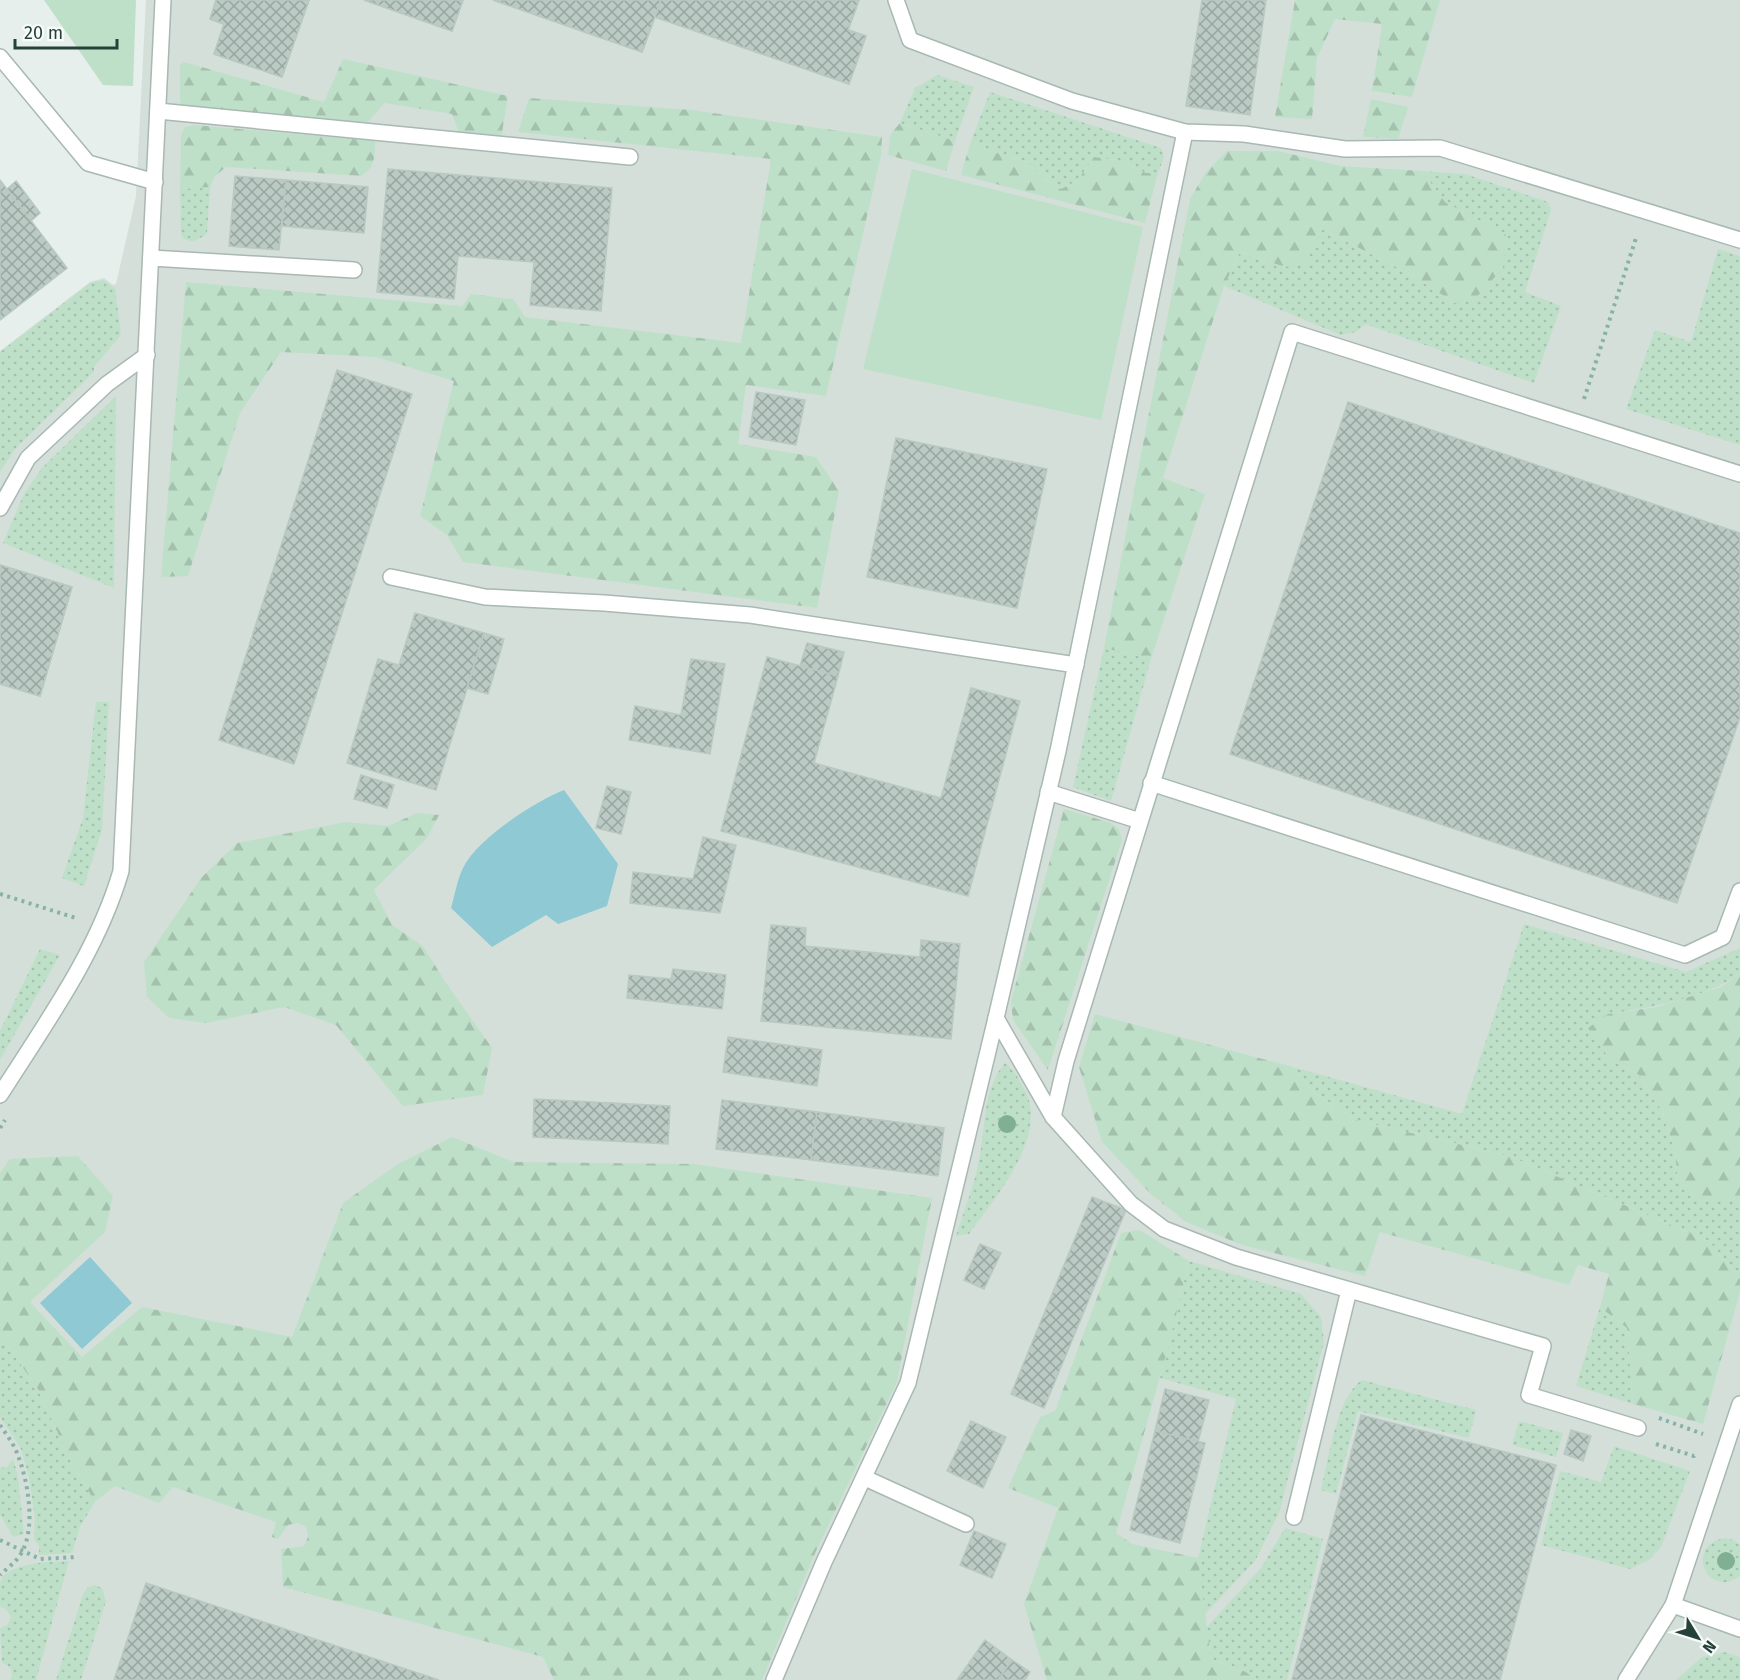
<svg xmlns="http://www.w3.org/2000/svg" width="1740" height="1680" font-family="'Fira Sans',sans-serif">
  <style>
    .built { fill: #d4dfda }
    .grass { fill: url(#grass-dots) }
    .forest { fill: url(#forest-firs) }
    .green { fill: #bfe0c8 }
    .water { fill: #8ec9d4 }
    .building { fill: url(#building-cross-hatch); stroke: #b8c9c2; stroke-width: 1.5 }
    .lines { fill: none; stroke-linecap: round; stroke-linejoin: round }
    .lane-casing { stroke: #a8b8b2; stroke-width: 18 }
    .path { stroke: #86b3a5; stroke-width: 4; stroke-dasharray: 3 4.5; stroke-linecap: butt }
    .lane { stroke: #fff; stroke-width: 15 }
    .tree { fill: #80af93 }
  </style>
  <defs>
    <pattern id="grass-dots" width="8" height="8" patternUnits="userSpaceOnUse" patternTransform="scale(1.5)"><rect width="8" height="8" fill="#bfe0c8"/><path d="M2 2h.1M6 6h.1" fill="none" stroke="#a4c1ad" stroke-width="1.8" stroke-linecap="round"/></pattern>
    <pattern id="forest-firs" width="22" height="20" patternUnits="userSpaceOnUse" patternTransform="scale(1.5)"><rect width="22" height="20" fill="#bfe0c8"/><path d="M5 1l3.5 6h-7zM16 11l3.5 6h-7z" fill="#a4c1ad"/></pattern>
    <pattern id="building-cross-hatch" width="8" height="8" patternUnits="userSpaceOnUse" patternTransform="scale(1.5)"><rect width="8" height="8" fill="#bbcac4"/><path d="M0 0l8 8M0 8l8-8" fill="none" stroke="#98a6a0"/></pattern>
  </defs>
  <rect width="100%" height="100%" fill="#e6efeb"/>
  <!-- built -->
  <path class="built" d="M146,0H1740V1680H0V351L90,282L104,278L113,285L116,284L136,196Z"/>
  <!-- grass -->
  <g class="grass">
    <path d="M937,75L974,87L955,141L900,123L915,88Z"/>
    <path d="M990,92L1161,148L1164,157L1158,173H1146L1117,160L1094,157L1077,181L1061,189L1045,180L1028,163L970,144Z"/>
    <path d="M1422,171L1465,174L1548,202L1551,210L1525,292L1561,306L1534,383L1365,324L1356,332L1341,335L1224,286L1240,252L1285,267L1322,229L1408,273L1455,303L1467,215L1445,202Z"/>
    <path d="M210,187L207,234L193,242L184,239L181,235L180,189Z"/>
    <path d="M1718,249L1740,256V445L1626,409L1655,330L1691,342Z"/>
    <path d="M103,280L115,288L121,335L94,367V372L15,449L0,472V352L90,283Z"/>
    <path d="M116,396L114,588L3,543L24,494L42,468Z"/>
    <path d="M1104,648L1151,659L1111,801L1073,787Z"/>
    <path d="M96,702H109L102,830L84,886L62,878L83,818Z"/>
    <path d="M1524,924L1686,972L1740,948V974C1702,999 1653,1007 1608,1014L1610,1060L1639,1075L1662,1111L1675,1151L1678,1183L1740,1198V1279L1709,1241L1509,1156L1356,1120L1312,1091L1293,1067L1462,1114Z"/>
    <path d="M40,949L60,955L0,1060V1031Z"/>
    <path d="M1005,1063C1013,1069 1017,1076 1022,1085C1053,1132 996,1196 969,1234L956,1236C963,1213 973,1189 978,1165C986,1133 981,1090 1005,1063Z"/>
    <path d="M1189,1261L1301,1294L1321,1317L1324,1342L1279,1513L1255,1561L1204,1615L1198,1558L1236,1399L1160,1378Z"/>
    <path d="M1600,1307L1627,1328L1633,1404L1576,1386Z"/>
    <path d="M0,1336L37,1387L71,1462L95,1502L80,1527L72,1553L39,1555V1546L34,1539L35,1518L29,1478L21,1449L0,1417Z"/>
    <path d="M1362,1380L1476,1410L1469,1438L1358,1411L1336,1494L1321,1490C1328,1461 1337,1396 1362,1380Z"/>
    <path d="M1519,1421L1563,1433L1556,1457L1512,1445Z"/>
    <path d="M1614,1446L1690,1471L1661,1547L1649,1560L1630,1569L1541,1545L1560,1471L1601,1482Z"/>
    <path d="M13,1459L18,1476L24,1534L13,1537L0,1515V1468L7,1467Z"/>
    <path d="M1285,1528L1323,1539L1287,1680H1257L1246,1672L1211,1659L1206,1628L1261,1568Z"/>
    <path d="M1724,1538L1734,1540L1740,1545V1576C1710,1600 1682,1548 1724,1538Z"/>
    <path d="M69,1561L36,1680H10C14,1672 11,1665 2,1663L0,1628L7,1625L11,1617L6,1609L0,1607C0,1600 0,1591 0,1583C5,1562 51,1562 69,1561Z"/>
    <path d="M94,1585L102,1588L106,1601L81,1680H56L83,1594L87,1588Z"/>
    <path d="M1724,1652L1740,1657V1680H1676L1702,1657Z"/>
  </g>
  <!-- forest -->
  <g class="forest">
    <path d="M1295,0H1440L1412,97L1372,91L1382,24L1335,19L1317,58L1312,119L1275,117Z"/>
    <path d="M343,59L508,96L501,139L460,135L452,114L385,103L365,125L184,108L180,104V65L184,62L324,102Z"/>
    <path d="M529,98L691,110L882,137L881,155L826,396L746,385L738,444L816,457L839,491L817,608L463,562L447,535L420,516L454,381L376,357L281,352L240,413L188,576L161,577L186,282L462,306L471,294L513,299L525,317L741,343L771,159L518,132Z"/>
    <path d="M1371,99L1408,107L1398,139L1363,137Z"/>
    <path d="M900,123L955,141L946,171L888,155L890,135Z"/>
    <path d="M194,125L375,141C375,156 375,168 361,176L226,167L215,176L210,187L180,189L181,135L185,127Z"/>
    <path d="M970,144L1028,163L1045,180L1061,189L1077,181L1094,157L1117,160L1146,173H1158L1145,223L961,175Z"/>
    <path d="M1227,151H1278L1341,166L1422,171L1445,202L1506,235L1503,268L1474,300L1455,303L1408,273L1322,229L1306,263L1285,267L1240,252L1224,286L1163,478L1205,494L1151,659L1104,648L1190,199L1206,172Z"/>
    <path d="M1064,809L1111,823L1119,829L1122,840L1048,1070L1013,1020L1011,1001Z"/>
    <path d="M417,813L439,815L427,838L374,890L392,925L423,946L446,983L492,1048L483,1095L403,1106L336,1025L284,1007L206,1023L169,1018L147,997L144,962L201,878L237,843L346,822L388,826Z"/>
    <path d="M1740,974V1198H1694L1678,1183L1675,1151L1662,1111L1639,1075L1610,1060L1588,1028L1608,1014L1657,1007L1721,987Z"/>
    <path d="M1095,1014L1293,1067L1312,1091L1356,1120L1509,1156L1709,1241L1740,1279V1292L1703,1424L1633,1404L1627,1328L1600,1307L1609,1274L1578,1265L1569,1285L1380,1232L1365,1276L1242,1245L1186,1222L1152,1195L1102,1142L1079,1067Z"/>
    <path d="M452,1137L514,1162L694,1164L932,1198L897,1382L816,1551L762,1680H554L543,1657L283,1587L281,1549L304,1546L308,1537L306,1527L298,1523L288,1525L278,1539L272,1537L276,1522L173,1487L159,1503L115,1486L95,1502L71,1462L37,1387L0,1336V1173L10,1159L78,1156L113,1196L105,1232L30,1302L82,1357L142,1307L292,1337L343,1203L398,1164Z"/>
    <path d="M1140,1230L1189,1261L1168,1348L1116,1533L1132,1544L1198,1558L1211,1659L1246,1672L1257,1680H1047L1024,1604L1058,1508L1008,1488L1040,1417L1055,1411L1121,1233Z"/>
  </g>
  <!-- green -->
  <g class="green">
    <path d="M44,0H136L133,86L103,85Z"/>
    <path d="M912,169L1143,227L1101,420L863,369Z"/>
  </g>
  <!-- water -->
  <g class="water">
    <path d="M564,790L618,864L607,906L558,924L546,915L492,947L451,908C455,895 457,880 463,868C477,839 534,802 564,790Z"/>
    <path d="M90,1257L132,1303L82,1349L40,1303Z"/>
  </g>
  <!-- building -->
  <g class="building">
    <path d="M216,0H309L282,77L214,54L224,24L210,19Z"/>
    <path d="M216,0H309L282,77L214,54L224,24L210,19Z"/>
    <path d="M364,0H463L452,31Z"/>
    <path d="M364,0H463L452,31Z"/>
    <path d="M493,0H859L848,30L866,36L849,84L655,17L642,52Z"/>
    <path d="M493,0H661L642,52Z"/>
    <path d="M661,0H859L848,30L866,36L849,84L655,17Z"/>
    <path d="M1202,0H1266L1250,115L1186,106Z"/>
    <path d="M388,169L612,188L601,311L530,305L534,262L458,256L454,299L377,292Z"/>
    <path d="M235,176L286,180L279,250L229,246Z"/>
    <path d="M0,180L67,268L0,320Z"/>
    <path d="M286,180L368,187L364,233L282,226Z"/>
    <path d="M16,181L40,213L31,221L7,189Z"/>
    <path d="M337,370L412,394L294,764L219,740Z"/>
    <path d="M756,392L805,400L796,445L749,437Z"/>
    <path d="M1348,402L1740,533V717L1677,903L1230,754Z"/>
    <path d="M896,438L1047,469L1017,608L867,577Z"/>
    <path d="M0,565L72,587L40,696L0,684Z"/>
    <path d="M0,565L72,587L40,696L0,684Z"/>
    <path d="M415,613L484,633L436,790L347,763L378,659L399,665Z"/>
    <path d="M484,633L504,639L488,694L467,688Z"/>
    <path d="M807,643L844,652L838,676L800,666Z"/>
    <path d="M767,657L838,676L814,763L941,798L971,688L1020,701L968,896L721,831Z"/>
    <path d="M691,659L725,664L710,754L629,740L635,706L681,715Z"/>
    <path d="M361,775L394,785L387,808L354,799Z"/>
    <path d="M607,786L631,792L621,834L596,828Z"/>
    <path d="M703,837L736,845L720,913L630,903L633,872L693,879Z"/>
    <path d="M771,925L806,928L805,946L920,957L921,940L960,944L951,1039L761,1021Z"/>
    <path d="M673,969L726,975L722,1009L627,998L629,975L671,979Z"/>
    <path d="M728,1037L822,1050L817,1086L723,1072Z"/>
    <path d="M534,1099L670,1106L668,1144L533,1137Z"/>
    <path d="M722,1100L817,1112L811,1160L716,1149Z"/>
    <path d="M817,1112L944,1128L938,1176L811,1160Z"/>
    <path d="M1092,1197L1126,1210L1044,1408L1011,1394Z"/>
    <path d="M980,1244L1001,1253L984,1289L964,1280Z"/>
    <path d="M1165,1389L1209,1400L1198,1442L1155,1431Z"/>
    <path d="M1361,1415L1556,1465L1500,1680H1292Z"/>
    <path d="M971,1421L1006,1437L983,1488L947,1471Z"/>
    <path d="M1571,1430L1591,1436L1583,1461L1564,1454Z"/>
    <path d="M1155,1431L1205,1443L1180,1543L1130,1530Z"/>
    <path d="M974,1531L1006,1544L992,1578L960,1565Z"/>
    <path d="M146,1583L439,1680H114Z"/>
    <path d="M985,1640L1012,1660L998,1680H957Z"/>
    <path d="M1012,1660L1030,1672L1025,1680H998Z"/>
  </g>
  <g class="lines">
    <!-- lane casing -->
    <g class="lane-casing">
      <g id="lane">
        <path d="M896,0L910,40L1072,101L1185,132L1244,134L1345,149L1440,148L1740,240"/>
        <path d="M0,57L88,163L155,182"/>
        <path d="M158,111L630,157"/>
        <path d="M1185,132L1058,751L996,1018L1053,1117L1131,1204L1164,1229L1236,1257L1543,1346L1529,1395L1638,1428"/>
        <path d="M151,258L354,270"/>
        <path d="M0,508L28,458L107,384L147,355"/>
        <path d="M391,577L485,597L604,603L750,615L1076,665"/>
        <path d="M1151,783L1685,955L1723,937L1740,891"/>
        <path d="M1048,792L1140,821"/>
        <path d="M0,1095C45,1024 97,953 121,871L163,0"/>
        <path d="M1053,1117L1066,1061L1292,332L1740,474"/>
        <path d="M1740,1404L1673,1605L1740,1629"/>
        <path d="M865,1478L966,1524"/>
        <path d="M1294,1517L1349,1290"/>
        <path d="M774,1680L824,1562L908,1383L996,1018"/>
        <path d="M1626,1680L1673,1605"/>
      </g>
    </g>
    <!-- path -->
    <g class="path">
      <path d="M1584,399L1637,235"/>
      <path d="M0,894L76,918"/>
      <path d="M0,1128L5,1120"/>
      <path d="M1659,1418L1703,1434"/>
      <path d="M0,1425C6,1434 13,1443 17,1453C28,1480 36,1526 22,1552C16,1563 8,1567 0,1575"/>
      <path d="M1656,1444L1694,1456L1697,1453"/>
      <path d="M0,1540L40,1559L76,1557"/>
    </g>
    <!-- lane -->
    <use href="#lane" class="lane"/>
  </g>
  <!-- trees -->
  <g class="tree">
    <circle cx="1007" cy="1124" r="9"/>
    <circle cx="1726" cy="1561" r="9"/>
  </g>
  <!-- north arrow -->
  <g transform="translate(1698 1638) rotate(128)" stroke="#f7fbf9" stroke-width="4.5" paint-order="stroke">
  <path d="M0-4.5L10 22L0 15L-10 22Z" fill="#24423a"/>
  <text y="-9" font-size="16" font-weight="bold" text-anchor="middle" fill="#24423a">N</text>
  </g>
  <!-- scale -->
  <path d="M15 39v9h102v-9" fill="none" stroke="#24423a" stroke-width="3"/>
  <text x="24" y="39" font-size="18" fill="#24423a" stroke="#f7fbf9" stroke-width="4.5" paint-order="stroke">20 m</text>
</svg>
